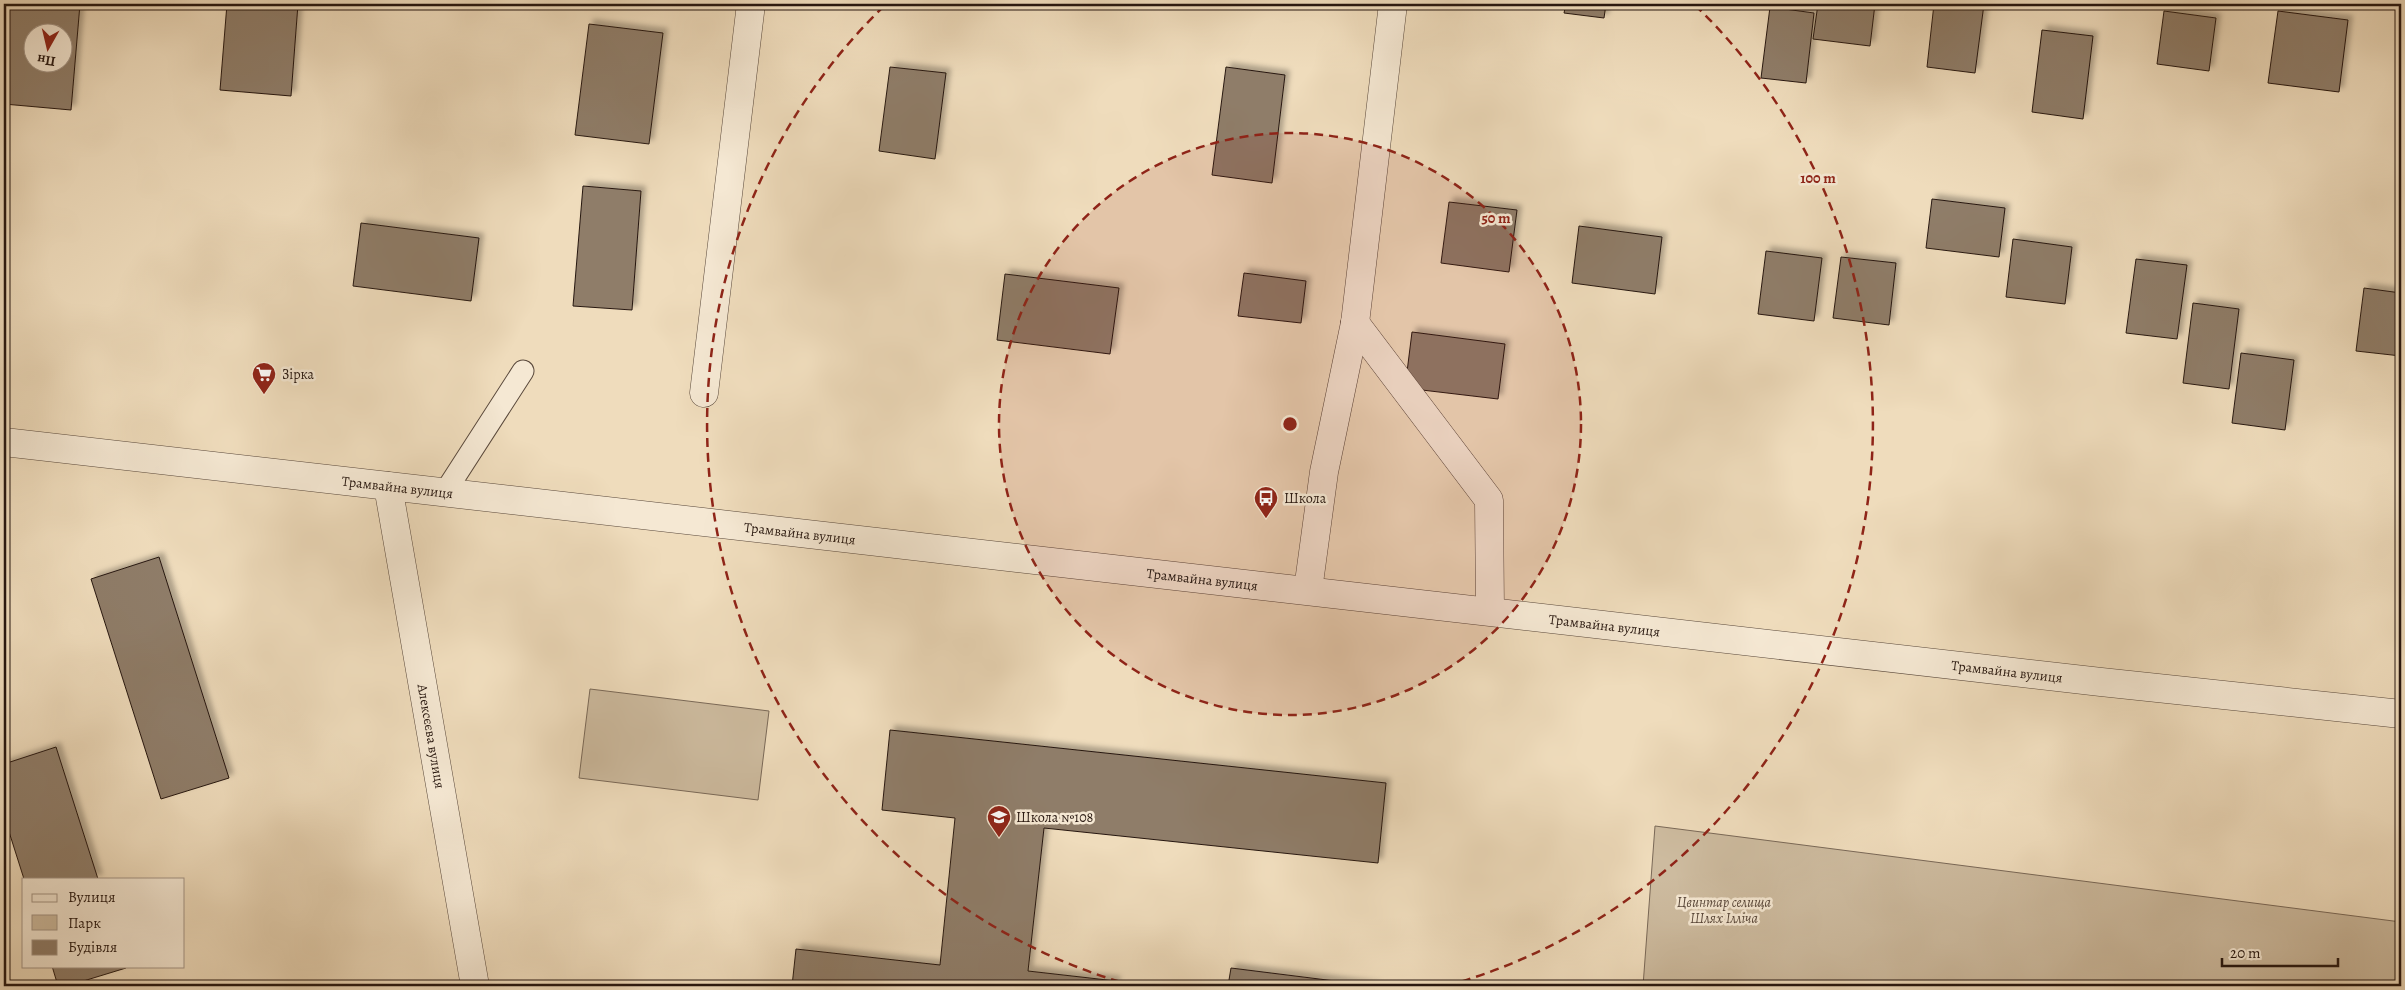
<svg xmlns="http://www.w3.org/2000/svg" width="2405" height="990" font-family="Alegreya,serif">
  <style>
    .green { fill: #cdbb9f; stroke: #7a6958 }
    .building { fill: #8f7d69; stroke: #271710; fill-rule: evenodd; filter: url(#shadow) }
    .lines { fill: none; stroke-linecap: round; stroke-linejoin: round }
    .service-casing { stroke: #59483b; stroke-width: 23 }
    .minor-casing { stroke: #59483b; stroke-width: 29 }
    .tertiary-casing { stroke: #59483b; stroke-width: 29 }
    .service { stroke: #f5e8d3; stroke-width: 21 }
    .minor { stroke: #f5e8d3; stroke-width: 28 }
    .tertiary { stroke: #f5e8d3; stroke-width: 28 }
    .ring { fill: none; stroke: #8f2418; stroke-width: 2.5; stroke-dasharray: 9 6 }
    .labels { text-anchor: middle; stroke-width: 5; stroke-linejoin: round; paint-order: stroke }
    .poi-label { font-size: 14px; fill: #271710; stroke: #f5e8d3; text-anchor: start }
    .street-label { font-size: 14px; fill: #271710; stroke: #f5e8d3 }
    .park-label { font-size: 14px; font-style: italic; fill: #59483b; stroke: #f5e8d3 }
    .centre { fill: #8f2418; stroke: #f5e8d3; stroke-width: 2.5 }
    .ring-label { font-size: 15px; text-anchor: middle; font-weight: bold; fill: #8f2418; stroke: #f5e8d3; stroke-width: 5; stroke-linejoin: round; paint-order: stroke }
  </style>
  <defs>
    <filter id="shadow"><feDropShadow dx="4.5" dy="-4.5" stdDeviation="2.5" flood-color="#0004"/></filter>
  </defs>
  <rect width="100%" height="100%" fill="#efdcbc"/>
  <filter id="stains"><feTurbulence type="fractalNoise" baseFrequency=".004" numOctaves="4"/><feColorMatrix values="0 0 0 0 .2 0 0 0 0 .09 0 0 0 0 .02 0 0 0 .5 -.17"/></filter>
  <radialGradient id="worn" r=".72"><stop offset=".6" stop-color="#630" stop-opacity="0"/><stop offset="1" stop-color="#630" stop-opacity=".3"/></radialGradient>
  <!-- green -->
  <g class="green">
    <path d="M590,689L769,711L758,800L579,778Z"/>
    <path d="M1655,826L2401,922V986H1643Z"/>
  </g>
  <!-- building -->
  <g class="building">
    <path d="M7,4H80L71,110L4,104V46ZM32,32H62V62H32Z"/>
    <path d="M227,4H298L291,96L220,90Z"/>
    <path d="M1501,4H1529L1528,7Z"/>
    <path d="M1566,4H1606L1604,18L1564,13Z"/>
    <path d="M1818,4H1875L1870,46L1813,39Z"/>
    <path d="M1934,4H1984L1975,73L1927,67Z"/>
    <path d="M1770,7L1814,13L1806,83L1761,78Z"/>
    <path d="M2164,11L2216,18L2209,71L2157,64Z"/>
    <path d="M2278,11L2348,20L2339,92L2268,83Z"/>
    <path d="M589,24L663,33L649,144L575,135Z"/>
    <path d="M2042,30L2093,36L2083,119L2032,112Z"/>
    <path d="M890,67L946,73L935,159L879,151Z"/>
    <path d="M1226,67L1285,75L1272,183L1212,175Z"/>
    <path d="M583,186L641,191L632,310L573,306Z"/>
    <path d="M1932,199L2005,208L1999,257L1926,248Z"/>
    <path d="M1449,202L1517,210L1509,272L1441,263Z"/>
    <path d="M361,223L479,238L471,301L353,286Z"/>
    <path d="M1579,226L1662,237L1655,294L1572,283Z"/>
    <path d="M2013,239L2072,247L2065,304L2006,297Z"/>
    <path d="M1766,251L1822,258L1814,321L1758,314Z"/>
    <path d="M1841,257L1896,263L1889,325L1833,318Z"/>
    <path d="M2136,259L2187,265L2177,339L2126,333Z"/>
    <path d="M1244,273L1306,281L1301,323L1238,316Z"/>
    <path d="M1005,274L1119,288L1110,354L997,340Z"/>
    <path d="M2364,288L2401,293V356L2356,351Z"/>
    <path d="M2193,303L2239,309L2229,389L2183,383Z"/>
    <path d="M1412,332L1505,344L1498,399L1405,388Z"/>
    <path d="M2241,353L2294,360L2285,430L2232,423Z"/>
    <path d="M159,557L229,778L161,799L91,579Z"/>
    <path d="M890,730L1386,783L1378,863L1044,828L1028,971L1116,981L1115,986H792L796,949L940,965L955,818L882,810Z"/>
    <path d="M56,747L98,879H24L4,816V764Z"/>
    <path d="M52,966H126V968L67,986H58Z"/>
    <path d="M1231,968L1375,986H1228Z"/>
  </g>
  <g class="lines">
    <!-- service casing -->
    <g class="service-casing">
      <path id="service" d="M445,492L523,371"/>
    </g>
    <!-- minor casing -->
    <g class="minor-casing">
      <g id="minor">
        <path d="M1355,323L1393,4"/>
        <path d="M704,393L751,4"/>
        <path id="s1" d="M388,486L475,986"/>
      </g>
    </g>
    <!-- tertiary casing -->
    <g class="tertiary-casing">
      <g id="tertiary">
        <path d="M1355,323L1489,500L1490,610"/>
        <path id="s2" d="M4,442L2101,682L2401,714"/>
        <path d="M1308,590L1324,472L1355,323"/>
      </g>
    </g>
    <!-- service -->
    <use href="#service" class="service"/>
    <!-- minor -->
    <use href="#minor" class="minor"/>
    <!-- tertiary -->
    <use href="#tertiary" class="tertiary"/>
  </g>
  <!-- distance rings -->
  <circle cx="1290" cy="424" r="291" fill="#8f2418" fill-opacity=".12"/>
  <g class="ring">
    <circle cx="1290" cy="424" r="291"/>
    <path d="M1134 986A583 583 0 0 1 885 5M1695 5A583 583 0 0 1 1446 986"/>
  </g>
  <!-- icons -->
  <defs>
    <g id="supermarket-pin" transform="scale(1.25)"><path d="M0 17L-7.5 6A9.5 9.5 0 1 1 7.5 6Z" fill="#8f2418" stroke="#f5e8d3"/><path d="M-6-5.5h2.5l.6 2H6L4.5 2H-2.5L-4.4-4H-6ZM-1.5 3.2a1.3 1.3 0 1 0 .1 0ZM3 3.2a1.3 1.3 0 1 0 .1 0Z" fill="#fff"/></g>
    <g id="bus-pin" transform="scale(1.25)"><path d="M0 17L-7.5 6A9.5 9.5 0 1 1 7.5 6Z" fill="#8f2418" stroke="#f5e8d3"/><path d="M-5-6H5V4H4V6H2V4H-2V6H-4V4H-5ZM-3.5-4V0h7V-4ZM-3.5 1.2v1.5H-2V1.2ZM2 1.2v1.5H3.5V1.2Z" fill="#fff"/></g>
    <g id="school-pin" transform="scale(1.25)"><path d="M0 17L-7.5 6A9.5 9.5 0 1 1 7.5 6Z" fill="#8f2418" stroke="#f5e8d3"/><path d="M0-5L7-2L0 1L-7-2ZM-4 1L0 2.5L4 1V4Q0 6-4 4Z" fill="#fff"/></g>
  </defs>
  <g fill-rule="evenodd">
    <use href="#supermarket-pin" x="264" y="374"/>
    <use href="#bus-pin" x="1266" y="498"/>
    <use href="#school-pin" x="999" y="817"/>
  </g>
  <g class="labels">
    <!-- poi labels -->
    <g class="poi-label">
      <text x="282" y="379">Зірка</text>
      <text x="1284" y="503">Школа</text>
      <text x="1016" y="822">Школа №108</text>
    </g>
    <!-- street labels -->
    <g class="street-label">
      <text dy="5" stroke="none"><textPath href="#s2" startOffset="396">Трамвайна вулиця</textPath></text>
      <text dy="5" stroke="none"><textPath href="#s2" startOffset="801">Трамвайна вулиця</textPath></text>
      <text dy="5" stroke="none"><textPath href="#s2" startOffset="1206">Трамвайна вулиця</textPath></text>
      <text dy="5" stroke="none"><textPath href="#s2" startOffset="1611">Трамвайна вулиця</textPath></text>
      <text dy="5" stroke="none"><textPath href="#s2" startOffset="2016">Трамвайна вулиця</textPath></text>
      <text dy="5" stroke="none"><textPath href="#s1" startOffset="254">Алексєєва вулиця</textPath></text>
    </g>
    <!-- park labels -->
    <g class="park-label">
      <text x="1724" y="907">Цвинтар селища<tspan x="1724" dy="16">Шлях Ілліча</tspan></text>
    </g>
  </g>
  <circle cx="1290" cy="424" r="8" class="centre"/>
  <g class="ring-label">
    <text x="1818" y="183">100 m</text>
    <text x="1496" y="223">50 m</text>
  </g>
  <!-- margin -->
  <rect width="2405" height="990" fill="none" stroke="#efdcbc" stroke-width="20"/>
  <rect x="5" y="5" width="2395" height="980" fill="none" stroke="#271710" stroke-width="2.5"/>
  <rect x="10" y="10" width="2385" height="970" fill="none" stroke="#271710"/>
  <!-- legend -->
  <rect x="22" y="878" width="162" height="90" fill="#f5e8d3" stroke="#a39485"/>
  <rect x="32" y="894" width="25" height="8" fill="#f5e8d3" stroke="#a39485"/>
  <text x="68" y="902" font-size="15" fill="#271710">Вулиця</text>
  <rect x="32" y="915" width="25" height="15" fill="#cdbb9f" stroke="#a39485"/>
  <text x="68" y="928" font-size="15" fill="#271710">Парк</text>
  <rect x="32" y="940" width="25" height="15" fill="#8f7d69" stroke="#a39485"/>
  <text x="68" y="952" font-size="15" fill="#271710">Будівля</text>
  <!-- north arrow -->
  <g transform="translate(48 48) rotate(188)"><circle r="24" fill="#f5e8d3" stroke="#a39485"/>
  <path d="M0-4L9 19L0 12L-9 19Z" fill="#8f2418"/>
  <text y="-8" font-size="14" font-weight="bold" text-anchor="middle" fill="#271710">Пн</text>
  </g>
  <!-- scale -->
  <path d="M2222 958v8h116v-8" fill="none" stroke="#271710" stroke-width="2.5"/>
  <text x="2230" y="958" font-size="15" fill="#271710" stroke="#f5e8d3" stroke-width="4" paint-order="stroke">20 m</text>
  <rect width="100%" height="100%" filter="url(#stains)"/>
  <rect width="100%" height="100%" fill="url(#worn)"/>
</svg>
